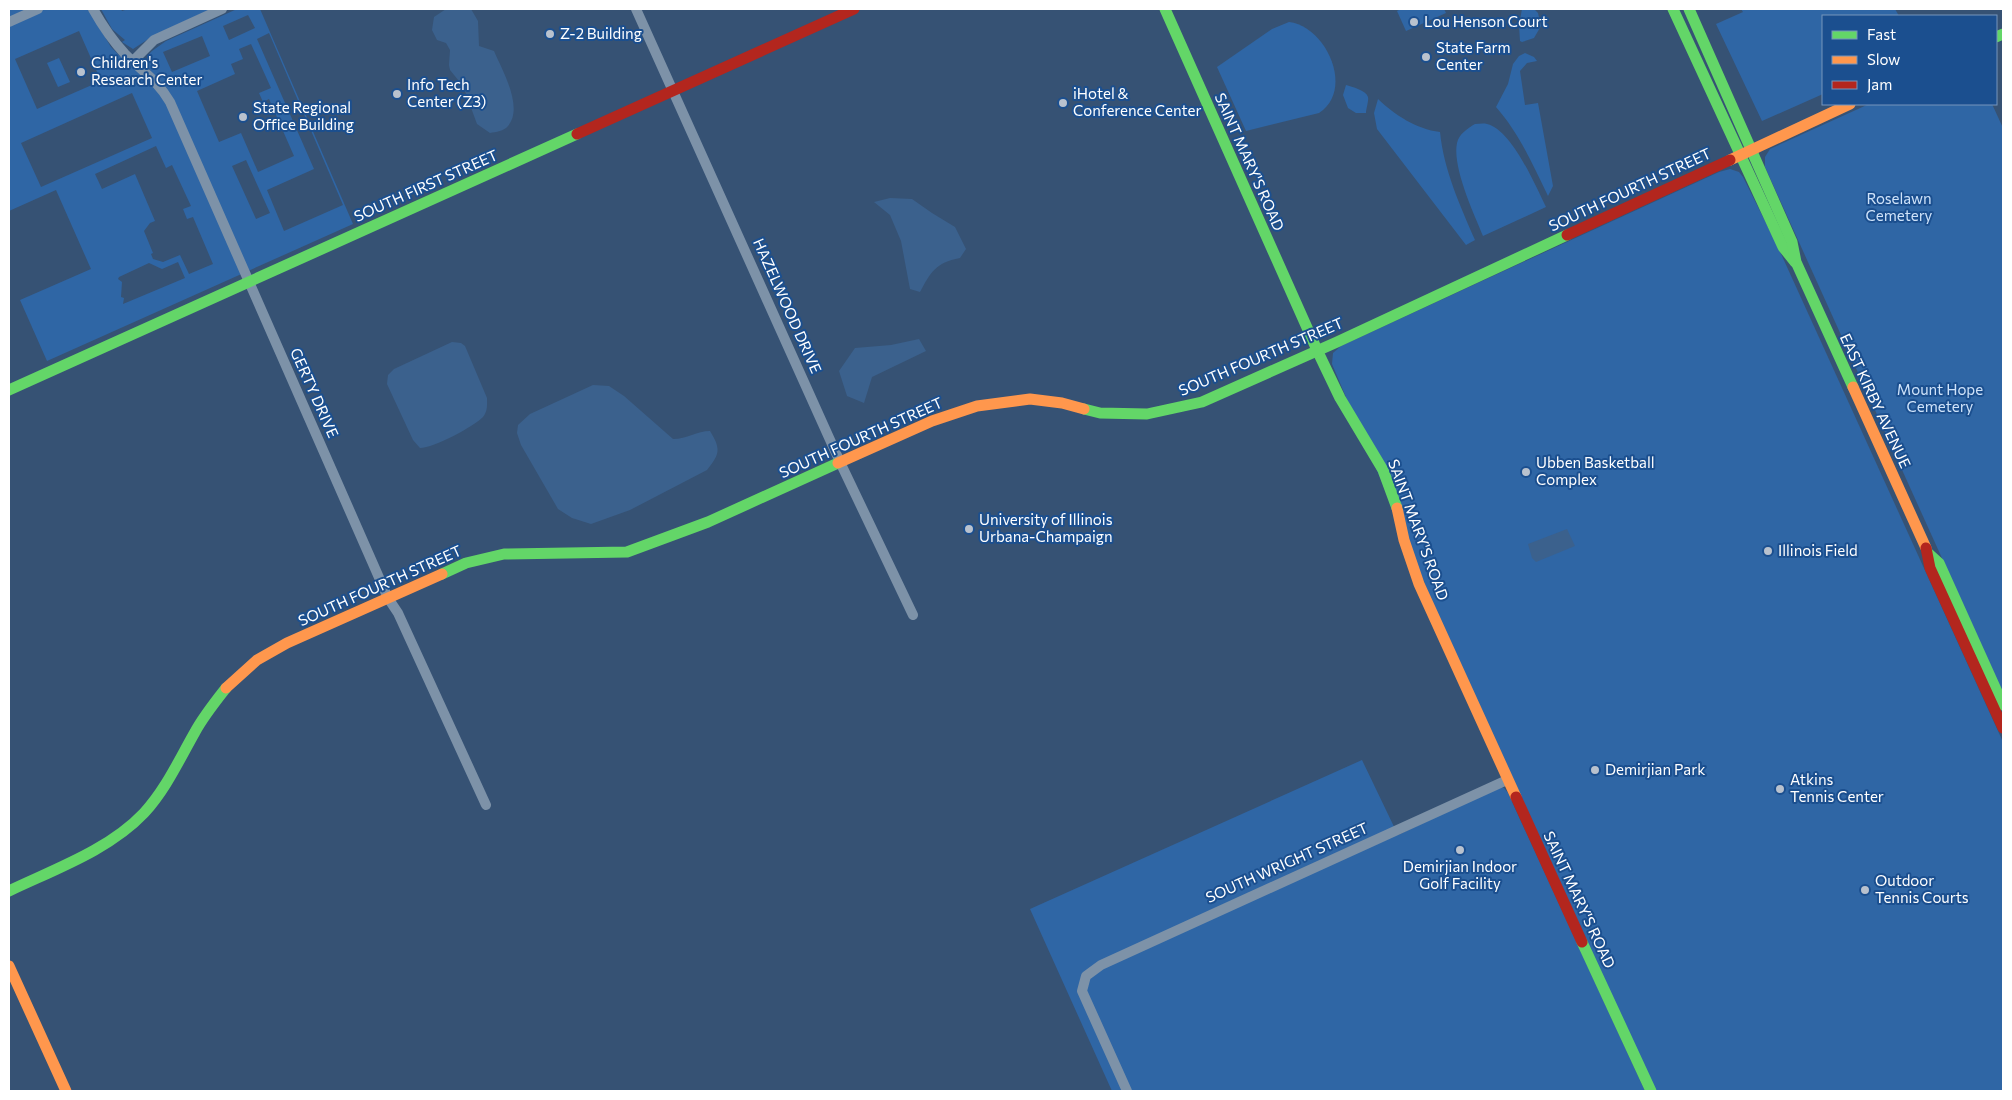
<svg xmlns="http://www.w3.org/2000/svg" width="2012" height="1100" font-family="Commissioner,sans-serif">
  <style>
    .green { fill: #2f66a5; fill-rule: evenodd }
    .water { fill: #3b618d }
    .lines { fill: none; stroke-linecap: round; stroke-linejoin: round }
    .street { stroke: #7d92a8; stroke-width: 10 }
    .fast { stroke: #63d668; stroke-width: 11 }
    .slow { stroke: #ff974d; stroke-width: 11 }
    .jam { stroke: #b3261e; stroke-width: 11 }
    .poi-dot { fill: #b9c2ce; stroke: #1b4f8f; stroke-width: 2 }
    .labels { text-anchor: middle; stroke-width: 4; stroke-linejoin: round; paint-order: stroke }
    .poi-label { font-size: 15px; fill: #fff; stroke: #1b4f8f; text-anchor: start }
    .street-label { font-size: 15px; fill: #fff; stroke: #1b4f8f }
    .park-label { font-size: 15px; fill: #cfe3fa; stroke: #1b4f8f }
  </style>
  <rect width="100%" height="100%" fill="#365274"/>
  <!-- green -->
  <g class="green">
    <path d="M9,9H88L111,47L120,56L153,77L147,63V56L152,51L166,41L237,9H260L353,224L47,361L20,300L91,269L56,190L9,211ZM248,15L255,28L229,40L223,26ZM79,31L101,81L37,109L15,59ZM269,33L343,205L284,231L267,190L314,169L257,39ZM202,36L210,56L172,72L163,52ZM251,44L271,88L259,93L263,102L269,99L294,156L258,172L241,133L219,142L197,91L235,74L231,64L243,59L239,49ZM132,93L152,138L41,187L21,143ZM156,146L166,168L172,165L191,206L183,209L187,219L193,217L213,264L189,274L180,255L163,262L153,259L151,254L153,253L144,231L150,223L155,221L135,174L102,189L95,174ZM246,160L270,213L256,219L232,166ZM178,262L185,278L123,304L124,298L121,297L122,282L118,279L119,277L149,263L162,269Z"/>
    <path d="M101,9H121L122,11L128,9H145L146,10L150,9H211L153,36L133,49L122,42L125,40L112,29Z"/>
    <path d="M1401,9H1444L1446,13L1406,31L1397,11Z"/>
    <path d="M1522,9H1534L1538,13L1541,26L1534,38L1522,42L1520,41L1519,25Z"/>
    <path d="M1741,9H1895L1899,16H1823V94L1762,121L1716,24L1743,12Z"/>
    <path d="M1289,22C1326,26 1355,90 1319,113L1246,131L1217,67L1272,29Z"/>
    <path d="M1525,53L1534,57L1537,61L1527,63L1520,71L1525,105L1538,103L1553,186L1548,196C1533,165 1519,133 1496,107L1508,84L1513,64L1519,56Z"/>
    <path d="M59,58L70,82L58,87L47,63Z"/>
    <path d="M1346,85C1352,87 1366,90 1368,97C1369,100 1366,109 1366,113H1356L1348,108L1343,95Z"/>
    <path d="M1378,99C1395,115 1416,129 1440,132C1444,171 1460,205 1475,240L1466,245L1377,129L1374,113Z"/>
    <path d="M1869,104H1992L2003,128V693L1765,167V157L1770,149Z"/>
    <path d="M1475,124C1479,124 1483,123 1487,124C1512,130 1535,185 1546,207L1483,236C1474,214 1452,167 1457,143C1459,134 1468,128 1475,124Z"/>
    <path d="M1730,169L1739,172L1743,177L1777,245L2003,742V1091H1655L1449,641L1332,364L1333,353L1341,346L1719,172Z"/>
    <path d="M1362,760L1398,835L1499,787L1504,788L1508,793L1645,1091H1112L1030,909Z"/>
  </g>
  <!-- water -->
  <g class="water">
    <path d="M446,9H471L478,21L479,46L494,51C502,70 524,107 508,126C504,131 496,132 490,133L477,124L463,86L450,70L449,65L450,50L446,43L437,40L432,30L434,17Z"/>
    <path d="M890,198L912,199L932,213L955,227L966,249L960,258C935,263 931,272 920,292L910,289L901,241L890,215L874,202Z"/>
    <path d="M919,339L926,351L872,377L864,403L847,396L839,371L855,348L891,345Z"/>
    <path d="M452,342L461,343L465,346L487,398C487,404 488,411 483,417C473,427 434,448 420,448L413,440L387,384L388,375L394,369Z"/>
    <path d="M593,385L609,386L624,396L673,439C687,439 697,431 710,431C721,449 720,454 707,470L630,510L591,524L572,518L558,509L521,445L517,433L518,425L530,414Z"/>
    <path d="M1567,529L1575,546L1536,562L1532,558L1528,544Z"/>
  </g>
  <g class="lines">
    <!-- street -->
    <g class="street">
      <path d="M93,9C102,25 112,40 125,54C142,71 157,80 170,102L388,598L398,613L486,805"/>
      <path d="M636,9L840,462L913,615"/>
      <path d="M9,22L38,9"/>
      <path d="M133,61L154,40L222,9"/>
      <path d="M1127,1091L1082,991L1086,976L1101,965L1507,780"/>
    </g>
    <!-- fast -->
    <g class="fast">
      <path d="M1165,9L1317,350L1340,398L1383,470L1397,508"/>
      <path d="M1673,9L1783,247L1795,262"/>
      <path d="M1689,9L1792,242L1796,262L1853,387"/>
      <path d="M1996,37L2003,34"/>
      <path d="M9,390L577,134"/>
      <path d="M1084,409L1100,413L1147,414L1202,402L1337,342L1567,235"/>
      <path d="M1928,553L1939,563L2003,705"/>
      <path d="M442,574L466,563L504,554L627,552L708,522L838,463"/>
      <path d="M9,891C55,869 109,850 144,813C166,789 179,760 195,732C203,717 215,702 226,688"/>
      <path d="M1582,942L1651,1091"/>
    </g>
    <!-- slow -->
    <g class="slow">
      <path d="M1730,160L1850,104"/>
      <path d="M1853,387L1926,548"/>
      <path d="M838,463L932,421L977,406L1030,399L1062,403L1084,409"/>
      <path d="M1397,508L1404,540L1419,584L1516,797"/>
      <path d="M226,688L257,660L287,643L442,574"/>
      <path d="M9,966L66,1091"/>
    </g>
    <!-- jam -->
    <g class="jam">
      <path d="M577,134L854,9"/>
      <path d="M1567,235L1730,160"/>
      <path d="M1926,548L1930,568L2003,728"/>
      <path d="M1516,797L1582,942"/>
    </g>
  </g>
  <!-- markers -->
  <g class="poi-dot">
    <circle cx="1414" cy="22" r="5"/>
    <circle cx="550" cy="34" r="5"/>
    <circle cx="1426" cy="57" r="5"/>
    <circle cx="81" cy="72" r="5"/>
    <circle cx="397" cy="94" r="5"/>
    <circle cx="1063" cy="103" r="5"/>
    <circle cx="243" cy="117" r="5"/>
    <circle cx="1526" cy="472" r="5"/>
    <circle cx="969" cy="529" r="5"/>
    <circle cx="1768" cy="551" r="5"/>
    <circle cx="1595" cy="770" r="5"/>
    <circle cx="1780" cy="789" r="5"/>
    <circle cx="1460" cy="850" r="5"/>
    <circle cx="1865" cy="890" r="5"/>
  </g>
  <g class="labels">
    <!-- poi labels -->
    <g class="poi-label">
      <text x="1424" y="27">Lou Henson Court</text>
      <text x="560" y="39">Z-2 Building</text>
      <text x="1436" y="53">State Farm<tspan x="1436" dy="17">Center</tspan></text>
      <text x="91" y="68">Children's<tspan x="91" dy="17">Research Center</tspan></text>
      <text x="407" y="90">Info Tech<tspan x="407" dy="17">Center (Z3)</tspan></text>
      <text x="1073" y="99">iHotel &amp;<tspan x="1073" dy="17">Conference Center</tspan></text>
      <text x="253" y="113">State Regional<tspan x="253" dy="17">Office Building</tspan></text>
      <text x="1536" y="468">Ubben Basketball<tspan x="1536" dy="17">Complex</tspan></text>
      <text x="979" y="525">University of Illinois<tspan x="979" dy="17">Urbana-Champaign</tspan></text>
      <text x="1778" y="556">Illinois Field</text>
      <text x="1605" y="775">Demirjian Park</text>
      <text x="1790" y="785">Atkins<tspan x="1790" dy="17">Tennis Center</tspan></text>
      <text x="1460" y="872" text-anchor="middle">Demirjian Indoor<tspan x="1460" dy="17">Golf Facility</tspan></text>
      <text x="1875" y="886">Outdoor<tspan x="1875" dy="17">Tennis Courts</tspan></text>
    </g>
    <!-- street labels -->
    <g class="street-label">
      <text transform="translate(1249 162) rotate(66)" y="5">SAINT MARY'S ROAD</text>
      <text transform="translate(426 186) rotate(-24)" y="5">SOUTH FIRST STREET</text>
      <text transform="translate(1630 190) rotate(-25)" y="5">SOUTH FOURTH STREET</text>
      <text transform="translate(787 306) rotate(66)" y="5">HAZELWOOD DRIVE</text>
      <text transform="translate(1261 357) rotate(-23)" y="5">SOUTH FOURTH STREET</text>
      <text transform="translate(314 393) rotate(66)" y="5">GERTY DRIVE</text>
      <text transform="translate(1875 401) rotate(65)" y="5">EAST KIRBY AVENUE</text>
      <text transform="translate(861 438) rotate(-24)" y="5">SOUTH FOURTH STREET</text>
      <text transform="translate(1418 530) rotate(70)" y="5">SAINT MARY'S ROAD</text>
      <text transform="translate(380 586) rotate(-24)" y="5">SOUTH FOURTH STREET</text>
      <text transform="translate(1287 863) rotate(-24)" y="5">SOUTH WRIGHT STREET</text>
      <text transform="translate(1579 900) rotate(65)" y="5">SAINT MARY'S ROAD</text>
    </g>
    <!-- park labels -->
    <g class="park-label">
      <text x="1899" y="204">Roselawn<tspan x="1899" dy="17">Cemetery</tspan></text>
      <text x="1940" y="395">Mount Hope<tspan x="1940" dy="17">Cemetery</tspan></text>
    </g>
  </g>
  <!-- border -->
  <rect width="2012" height="1100" fill="none" stroke="#ffffff" stroke-width="20"/>
  <!-- legend -->
  <rect x="1822" y="15" width="175" height="90" fill="#1b4f8f" stroke="#7695bc"/>
  <rect x="1832" y="31" width="25" height="8" fill="#63d668" stroke="#7695bc"/>
  <text x="1867" y="40" font-size="15" fill="#ffffff">Fast</text>
  <rect x="1832" y="56" width="25" height="8" fill="#ff974d" stroke="#7695bc"/>
  <text x="1867" y="65" font-size="15" fill="#ffffff">Slow</text>
  <rect x="1832" y="81" width="25" height="8" fill="#b3261e" stroke="#7695bc"/>
  <text x="1867" y="90" font-size="15" fill="#ffffff">Jam</text>
</svg>
